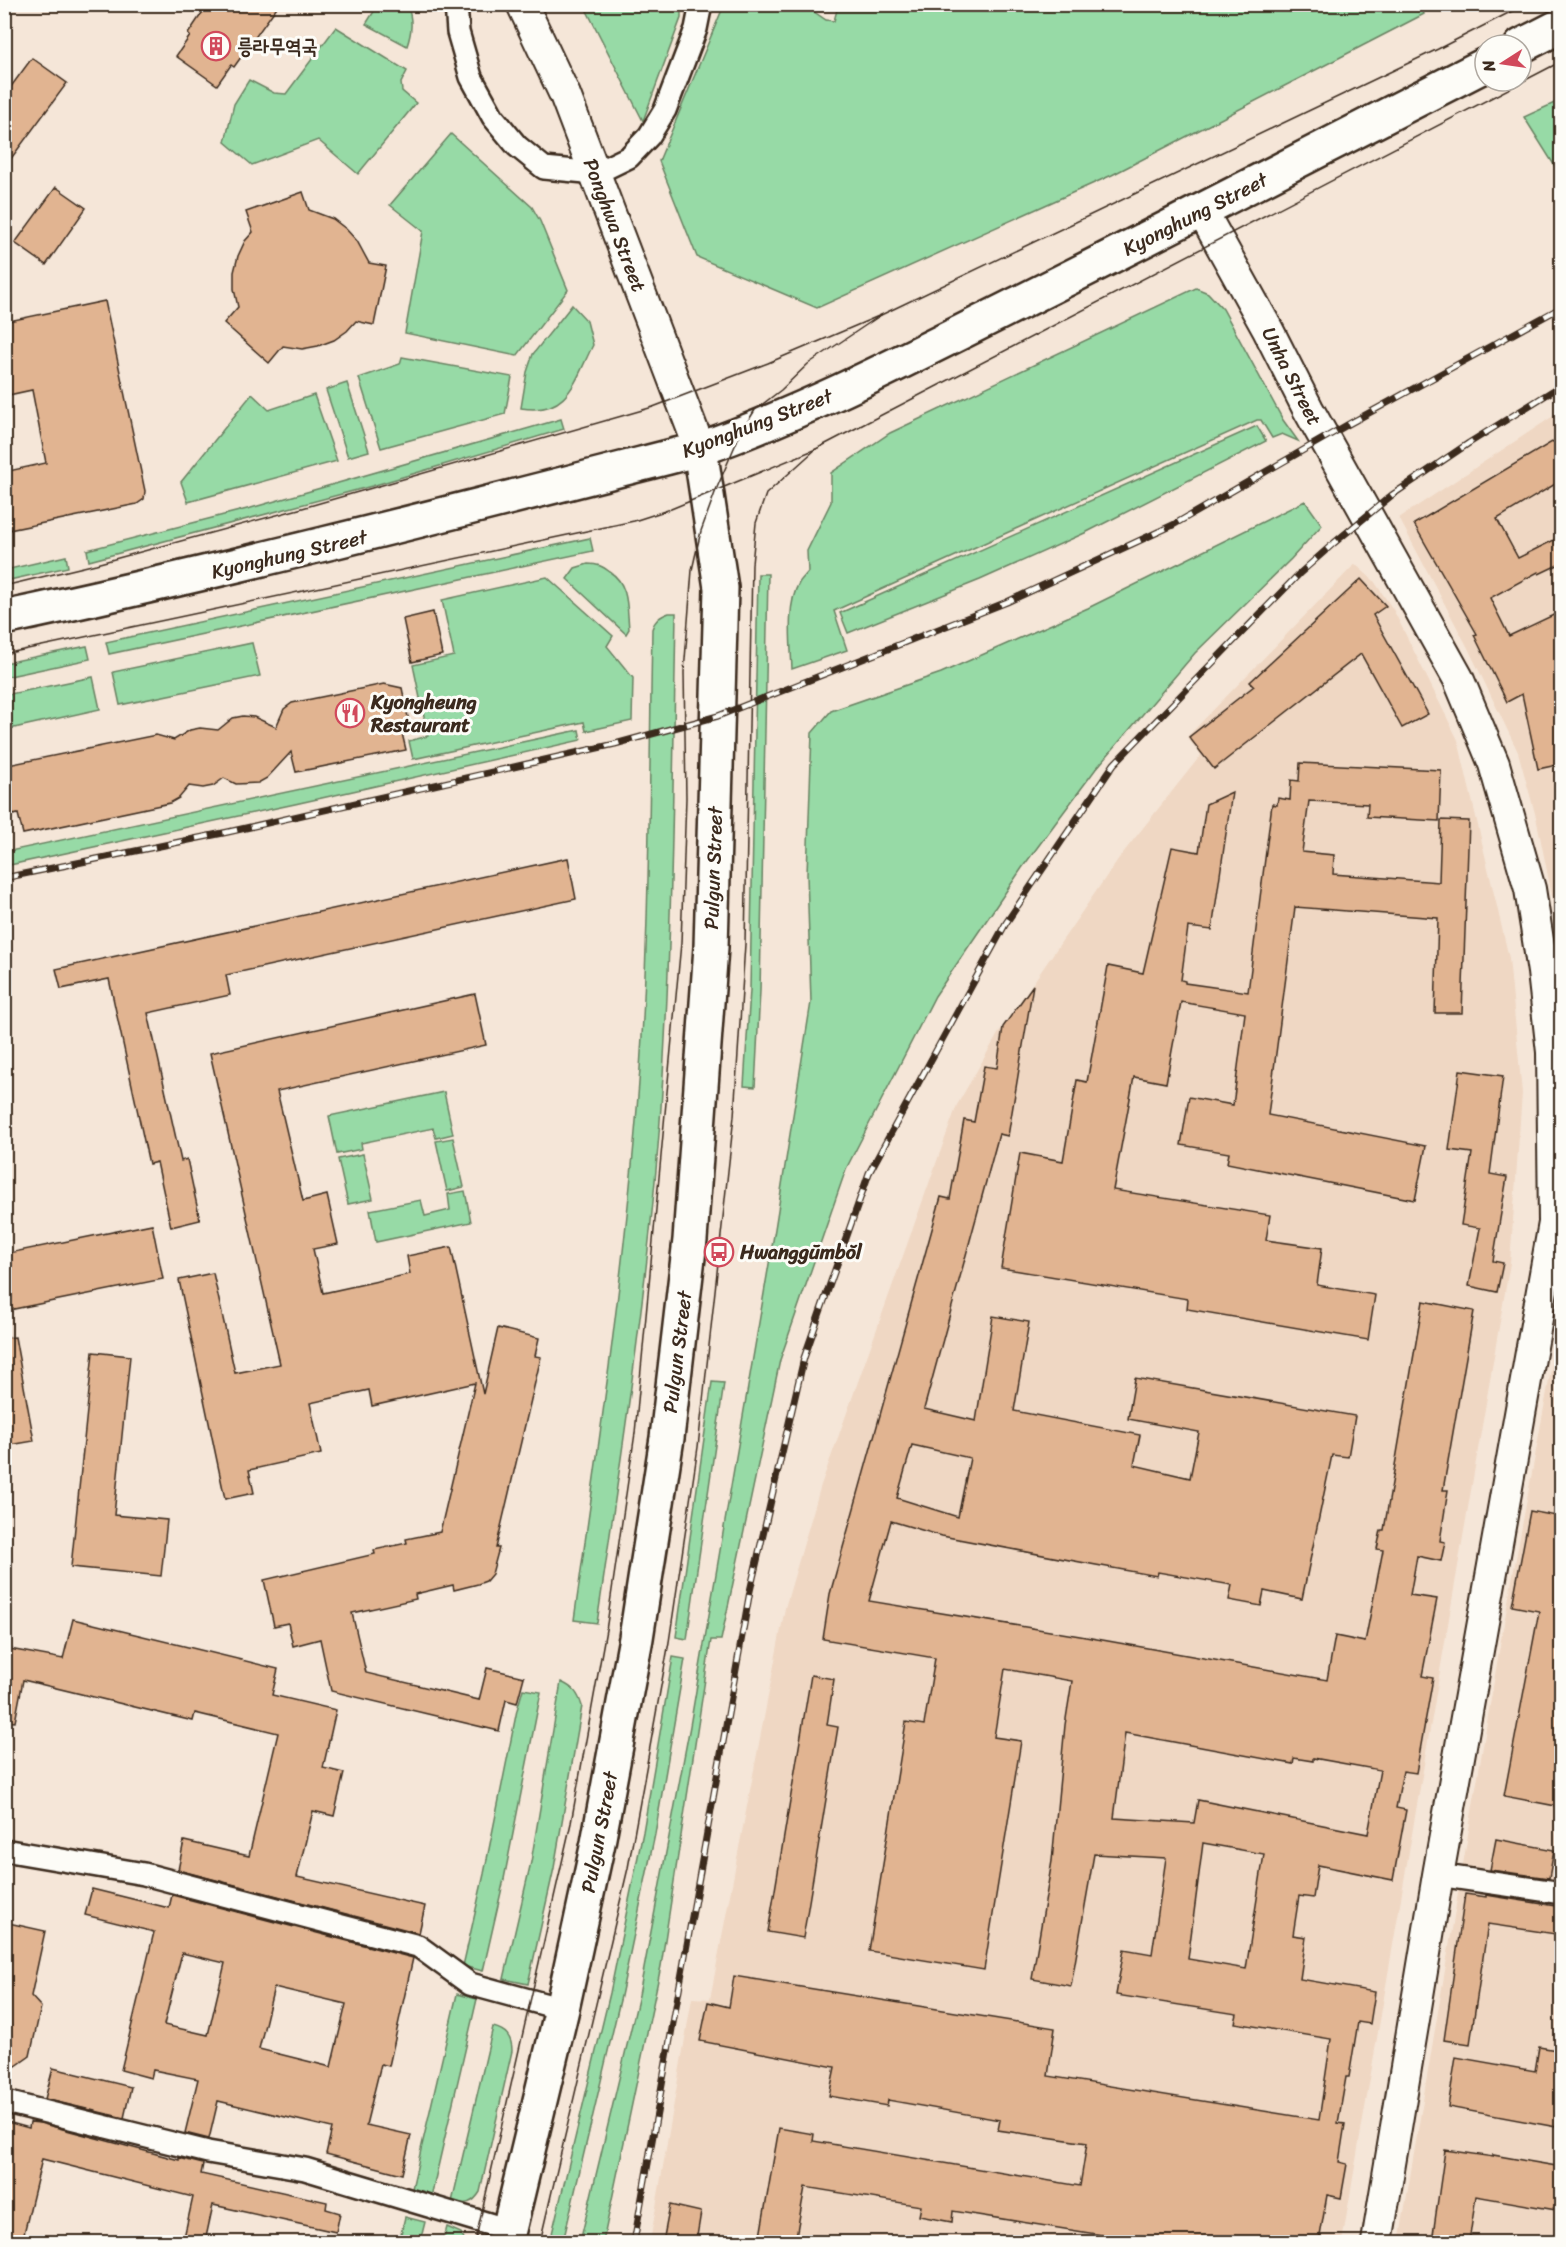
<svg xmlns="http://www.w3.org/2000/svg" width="1566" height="2247" font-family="Sriracha,'Poor Story',sans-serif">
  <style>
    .built { fill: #efd7c3 }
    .green { fill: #97daa6; stroke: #698262; stroke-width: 1.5 }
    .building { fill: #e1b491; stroke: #3b2a1e; stroke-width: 1.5; fill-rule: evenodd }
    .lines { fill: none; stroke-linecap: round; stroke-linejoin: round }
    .street-casing { stroke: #3b2a1e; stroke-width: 26 }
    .secondary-casing { stroke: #3b2a1e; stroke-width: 34 }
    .primary-casing { stroke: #3b2a1e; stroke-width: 38 }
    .street { stroke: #fdfcf7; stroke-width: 21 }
    .secondary { stroke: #fdfcf7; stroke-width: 30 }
    .primary { stroke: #fdfcf7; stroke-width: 33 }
    .tram { stroke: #3b2a1e; stroke-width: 1.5 }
    .rail-casing { stroke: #3b2a1e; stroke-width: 7 }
    .rail { stroke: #fdfcf7; stroke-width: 4.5; stroke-dasharray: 14; stroke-linecap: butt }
    .labels { text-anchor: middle; stroke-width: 6; stroke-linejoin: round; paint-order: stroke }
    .poi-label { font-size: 20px; font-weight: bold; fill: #3b2a1e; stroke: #fdfcf7; text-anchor: start }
    .street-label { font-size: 20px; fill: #3b2a1e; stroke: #fdfcf7 }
  </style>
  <rect width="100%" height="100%" fill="#f5e6d8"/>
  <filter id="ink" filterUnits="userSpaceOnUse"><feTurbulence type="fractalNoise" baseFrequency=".0167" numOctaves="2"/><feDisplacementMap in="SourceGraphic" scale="12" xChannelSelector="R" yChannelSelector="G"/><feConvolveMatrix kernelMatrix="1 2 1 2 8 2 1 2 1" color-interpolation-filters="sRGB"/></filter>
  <g filter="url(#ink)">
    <!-- built -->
    <g class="built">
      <path d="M1561,411V940L1536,817L1518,752L1468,648L1399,518Z"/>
      <path d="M1355,564L1374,581L1394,611L1458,740L1509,958L1522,1093L1510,1263L1342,2242H650L692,1998L710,1999L785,1608L821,1485L957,1105L998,1034L1119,858L1201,755L1187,737Z"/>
      <path d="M1561,1316V2242H1399L1502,1634Z"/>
    </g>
    <!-- green -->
    <g class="green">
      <path d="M378,5H407C413,19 412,31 407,46L366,24Z"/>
      <path d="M584,5H681V18L643,121Z"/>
      <path d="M841,5L1421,4L1424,14L1112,175L817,308L697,257L659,161L724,5H804L826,20L834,21L838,6Z"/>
      <path d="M336,27L407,71L401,83L402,91L416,103L358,174L318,140L252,165L225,142L234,104L249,80L274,93L286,94Z"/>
      <path d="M1561,100V176L1524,117Z"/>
      <path d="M451,134L532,207L540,221L568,290L517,356L405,333L423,231L390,205Z"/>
      <path d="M1196,288L1208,293L1223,309L1283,420L1298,441L1282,434L1272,438L1261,420H1257L847,605L834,611L847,650L792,669C791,645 786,605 799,583C801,579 805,576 808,572L807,551L831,502V473L890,433Z"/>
      <path d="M572,305L587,321L593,345C575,380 569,416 521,408L527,372L533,354Z"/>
      <path d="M402,357L512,377L505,414L381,448L359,378L400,364Z"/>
      <path d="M347,383L369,451L348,457L326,390Z"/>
      <path d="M252,394L269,410L314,395L337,461L188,502L181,482Z"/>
      <path d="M561,419L564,429L372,486L89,561L87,550L251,508Z"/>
      <path d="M1257,426L1266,441L1087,532L980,580L848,633L840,613Z"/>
      <path d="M1305,501L1322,525L1291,559L1195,653L1095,770L1022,868L935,996L846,1169L780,1360L721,1640H711L661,1966L603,2242H580L639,1995L690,1726L775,1229L811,1002L807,874L812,733L831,711L941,673L1088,608Z"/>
      <path d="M590,538L593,551L109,654L106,642Z"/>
      <path d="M66,556L68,567L5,581V570Z"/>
      <path d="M588,564C598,564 602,566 610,572C629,584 627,608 629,629L626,634L567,579L575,568Z"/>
      <path d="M758,574H768L760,991L755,1087L744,1086L750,990Z"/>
      <path d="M547,577L613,636L607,646L633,678L632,721L586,731L584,722L413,759L409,741L428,736L413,665L454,656L442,600Z"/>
      <path d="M669,613H676C673,778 672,943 661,1107C649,1280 622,1452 597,1623L574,1620C598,1450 623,1280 637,1109C650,950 649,789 652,629C655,620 660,616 669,613Z"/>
      <path d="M252,643L260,676L120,705L113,672Z"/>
      <path d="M87,646L90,659L5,677V663Z"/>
      <path d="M93,677L100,709L5,730V695Z"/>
      <path d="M579,730L581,740L295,804L5,866V852Z"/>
      <path d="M444,1092L453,1134L436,1138L433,1128L361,1143L362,1149L337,1154L329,1116Z"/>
      <path d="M453,1138L464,1187L447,1191L436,1141Z"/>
      <path d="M363,1154L373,1199L348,1204L338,1159Z"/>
      <path d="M465,1191L471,1222L376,1242L370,1210L421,1200L425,1216L450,1210L448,1194Z"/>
      <path d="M712,1382L724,1383L687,1639L676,1637Z"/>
      <path d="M673,1657L685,1659L655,1834L621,1996L563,2242H550L610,1993L643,1832Z"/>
      <path d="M561,1682C574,1688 578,1693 582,1706L554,1868L528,1984L504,1979L531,1862Z"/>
      <path d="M523,1689L541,1692L504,1879L483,1971L463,1966L484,1874L517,1710Z"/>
      <path d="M457,1994L477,1999L431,2197L411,2193Z"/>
      <path d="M493,2027C506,2030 512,2037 512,2051L480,2192C473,2204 465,2205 452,2202Z"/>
      <path d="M405,2217L425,2222L420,2242H399Z"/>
      <path d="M447,2227L461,2233L465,2242H443Z"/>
    </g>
    <!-- building -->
    <g class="building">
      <path d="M208,4H279L234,67L231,65L217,85L176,56L190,36L188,34Z"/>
      <path d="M32,58L67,83L4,168V96Z"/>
      <path d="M56,187L86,208L46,265L15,243Z"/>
      <path d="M303,192L309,210L333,219L346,229L357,241L369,263L386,266L374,325L356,321L347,331L334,340L318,346L302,349L283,346L269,363L224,323L238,307L234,289V272L238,256L245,241L253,232L246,212Z"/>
      <path d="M105,301L145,491L144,499L137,504L4,531V472L46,463L32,390L4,396V322Z"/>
      <path d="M1562,436V480L1497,519L1518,558L1562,536V563L1539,574L1538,572L1490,598L1509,636L1562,611V764L1538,769L1522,694L1507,702L1474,635L1477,634L1414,524Z"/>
      <path d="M1361,579L1386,606L1373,615L1428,714L1402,728L1361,654L1214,769L1189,737L1254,686L1250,682Z"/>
      <path d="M433,612L442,655L412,662L403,619Z"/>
      <path d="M384,684L402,688L410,727L401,729L406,750L296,772L291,752L267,778L258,783L236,784L224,778L213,786L203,788L189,786L179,798L170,803L23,834L18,814L13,815L5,774L9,773L8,765L156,735L174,740L190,730L200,728L218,730L233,718L243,716L254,717L276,727L284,709L292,703Z"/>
      <path d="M1300,763L1441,770L1439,821L1367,817L1368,804L1309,801L1302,852L1334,855L1333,874L1439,882L1441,820L1469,821L1462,1013H1435L1438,918L1295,907L1268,1115L1426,1146L1415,1200L1227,1163L1229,1153L1181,1145L1189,1097L1233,1105L1245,1013L1181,1002L1166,1083L1134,1077L1113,1190L1270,1215L1266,1240L1322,1248L1317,1285L1375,1295L1368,1340L1187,1309L1188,1299L1001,1268L1020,1153L1063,1161L1077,1080L1087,1082L1108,966L1143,973L1172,847L1199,852L1206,804L1232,792L1212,930L1188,927L1181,980L1185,981V983L1248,992L1272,804L1277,805L1278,798L1290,800L1291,780L1299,781Z"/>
      <path d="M568,858L576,899L226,975L230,995L148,1013L181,1161L187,1159L200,1220L171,1227L157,1162L149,1164L109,979L61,989L56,969Z"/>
      <path d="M1033,985L1008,1136L999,1134L924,1409L976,1421L993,1316L1029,1322L1014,1411L1140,1435L1134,1465L1190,1478L1199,1432L1128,1419L1135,1378L1355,1416L1348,1457L1332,1455L1302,1599L1264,1591L1261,1606L1229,1600L1232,1585L1158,1572L1157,1576L1096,1565L942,1536L891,1521L869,1601L1080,1636L1327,1680L1335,1636L1365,1642L1383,1550L1377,1549L1381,1530H1384L1423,1301L1474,1311L1443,1490H1448L1440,1541L1445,1542L1441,1561L1417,1556L1410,1595L1437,1599L1422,1676L1433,1678L1416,1773L1403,1771L1396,1808L1406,1810L1393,1880L1318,1865L1313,1898L1299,1896L1293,1935L1306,1937L1300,1979L1375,1992L1370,2024L1358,2022L1349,2077H1346L1338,2123L1345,2124L1339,2162L1347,2164L1341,2198L1327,2195L1319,2242H1145L953,2211L952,2222L919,2216L921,2206L805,2187L795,2242H759L779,2128L814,2134L813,2141L1080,2186L1087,2143L998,2130L1000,2120L888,2100L887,2106L829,2096L835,2067L700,2041L708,2002L729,2007L734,1976L1055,2028L1048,2076L1319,2120L1331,2039L1235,2023L1237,2014L1116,1995L1124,1949L1152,1954L1166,1858L1094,1854L1071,1986L1032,1979L1052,1861L1065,1725L1072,1681L1005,1669L994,1737L1021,1741L984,1970L869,1951L906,1722L924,1725L935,1658L823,1639L830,1594L941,1197L950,1199L964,1120L974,1122L984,1066L997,1068L1003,1027ZM912,1445L970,1458L958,1517L897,1498ZM1125,1733L1293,1764L1294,1758L1313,1761V1758L1380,1770L1368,1834L1198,1800L1194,1823L1114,1818ZM1203,1843L1264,1854L1246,1969L1188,1959Z"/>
      <path d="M475,994L486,1045L277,1091L303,1201L327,1195L338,1244L313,1249L323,1293L410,1274L407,1256L451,1247L483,1394L498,1328L539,1338L535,1356L541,1357L496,1548H499L492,1574L486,1581L478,1584L454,1590L453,1585L415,1594L416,1599L352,1613L366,1673L479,1700L487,1668L524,1677L517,1703L506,1700L499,1731L331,1691L320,1639L293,1646L288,1623L274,1626L264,1580L375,1554L374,1550L407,1543L406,1539L440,1532L475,1383L372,1406L369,1390L310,1403L321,1454L249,1470L254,1493L225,1499L179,1280L213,1273L235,1373L280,1364L210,1053Z"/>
      <path d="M1460,1070L1503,1076L1490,1174L1507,1177L1493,1261L1503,1263L1497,1292L1469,1286L1480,1228L1461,1225L1472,1153L1449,1150Z"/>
      <path d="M152,1224L163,1279L4,1311V1254Z"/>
      <path d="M15,1337L34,1441L4,1446V1338Z"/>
      <path d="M93,1352L130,1356L114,1515L167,1520L161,1576L71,1567Z"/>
      <path d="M1530,1511L1562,1517V1775L1556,1806L1504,1796L1539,1611L1512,1606Z"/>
      <path d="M73,1619L278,1669L272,1695L336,1710L323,1768L344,1773L334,1816L313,1811L297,1877L425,1906L419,1933L178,1870L184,1841L249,1856L278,1733L195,1713L193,1721L23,1680L15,1722L4,1721V1648L63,1659Z"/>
      <path d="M811,1675L834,1679L827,1725L838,1727L803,1938L768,1932Z"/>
      <path d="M1496,1839L1554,1850L1549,1878L1490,1870Z"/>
      <path d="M92,1889L169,1908L172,1895L413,1958L389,2066L381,2064L366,2125L411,2135L402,2174L326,2154L332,2128L218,2101L209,2139L185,2133L198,2079L153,2070L151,2078L121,2070L154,1932L85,1915ZM182,1953L225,1963L208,2035L164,2025ZM274,1987L346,2004L331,2067L259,2049Z"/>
      <path d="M1465,1894L1486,1897V1895L1562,1907V1935L1488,1924L1470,2044L1444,2040Z"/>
      <path d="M4,1922L45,1931L31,1996L41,2007L30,2056L16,2066L4,2063Z"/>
      <path d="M1539,2047L1562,2051V2128L1448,2107L1456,2057L1535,2071Z"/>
      <path d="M53,2068L131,2087L124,2118L45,2099Z"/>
      <path d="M4,2121L29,2128L30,2122L40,2123L179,2160V2158L203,2164L201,2174L327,2202L326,2209L340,2213L336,2232L213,2205L205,2242H183L193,2197L42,2159L22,2242H4Z"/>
      <path d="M1445,2150L1493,2157V2155L1562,2167V2211L1476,2196L1469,2242H1432Z"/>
      <path d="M670,2205L701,2212L696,2242H663Z"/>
    </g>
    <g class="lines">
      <!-- street casing -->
      <g class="street-casing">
        <g id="street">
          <path d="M456,4L458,32L471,77L493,117L517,146L544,168L596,173L629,157L649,136L665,110L696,29L701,4"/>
          <path d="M4,1850L144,1874L418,1946L470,1984L562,2009"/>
          <path d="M1438,1875L1562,1893"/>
          <path d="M4,2103H10L208,2152L305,2169L509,2230"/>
        </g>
      </g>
      <!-- secondary casing -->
      <g class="secondary-casing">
        <g id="secondary">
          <path d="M522,4L565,95L700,449"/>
          <path d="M1202,211L1268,330L1308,409L1458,678L1494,764L1530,889L1543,972L1552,1052L1554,1223L1438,1875L1377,2242"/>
        </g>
      </g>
      <!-- primary casing -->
      <g class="primary-casing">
        <g id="primary">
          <path d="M1521,46L1562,25"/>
          <path d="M4,618C238,568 469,508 700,449C813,409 919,353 1025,300C1179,223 1332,143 1485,65"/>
          <path d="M506,2242L562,2009L598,1843L636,1638L667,1438L690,1240L711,947L721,588L700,449"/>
        </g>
      </g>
      <!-- street -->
      <use href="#street" class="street"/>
      <!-- secondary -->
      <use href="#secondary" class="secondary"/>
      <!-- primary -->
      <use href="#primary" class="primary"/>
      <!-- tram -->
      <g class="tram">
        <path d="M4,586L96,564L299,509L653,407L768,363L881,315L1438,49L1526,4"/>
        <path d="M4,654L577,533L634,521L671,509L816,449L1562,61"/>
        <path d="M475,2242L571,1823L607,1624L635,1433L681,943L686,798L684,672L692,570L701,531L716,490L740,434L755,410L781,390L808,364L881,315"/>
        <path d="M540,2242L628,1868L669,1642L698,1447L734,1116L745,944L752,564L756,523L766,494L816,449"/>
      </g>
      <!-- rail casing -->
      <g class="rail-casing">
        <g id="rail">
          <path d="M4,878L228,832L615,744L718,716L1007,602L1173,525L1347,425L1562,307"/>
          <path d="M634,2242L750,1591L804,1358L869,1173L1006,923L1114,764L1299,574L1334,543L1392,495L1469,443L1562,385"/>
        </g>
      </g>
      <!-- rail -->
      <use href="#rail" class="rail"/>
    </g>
  </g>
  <!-- icons -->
  <defs>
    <g id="building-ring" transform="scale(1.5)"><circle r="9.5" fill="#fdfcf7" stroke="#d1495b" stroke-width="1.5"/><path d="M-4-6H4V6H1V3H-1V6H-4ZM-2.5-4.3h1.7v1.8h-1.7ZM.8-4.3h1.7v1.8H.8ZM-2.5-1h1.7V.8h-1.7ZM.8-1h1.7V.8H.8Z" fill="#d1495b"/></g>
    <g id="restaurant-ring" transform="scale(1.5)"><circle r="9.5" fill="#fdfcf7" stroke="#d1495b" stroke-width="1.5"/><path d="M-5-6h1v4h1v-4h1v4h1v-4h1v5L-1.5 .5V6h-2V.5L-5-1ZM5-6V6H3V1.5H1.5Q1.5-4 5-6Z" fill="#d1495b"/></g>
    <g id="bus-ring" transform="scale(1.5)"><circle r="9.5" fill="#fdfcf7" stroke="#d1495b" stroke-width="1.5"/><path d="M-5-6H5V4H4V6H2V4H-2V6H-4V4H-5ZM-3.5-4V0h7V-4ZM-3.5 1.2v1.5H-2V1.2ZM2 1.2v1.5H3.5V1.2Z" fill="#d1495b"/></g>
  </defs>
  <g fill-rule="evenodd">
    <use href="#building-ring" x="216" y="46"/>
    <use href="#restaurant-ring" x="350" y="713"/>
    <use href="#bus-ring" x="719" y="1252"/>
  </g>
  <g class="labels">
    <!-- poi labels -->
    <g class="poi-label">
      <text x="237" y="53">릉라무역국</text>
      <text x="371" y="709">Kyongheung<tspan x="371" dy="23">Restaurant</tspan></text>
      <text x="740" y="1259">Hwanggŭmbŏl</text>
    </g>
    <!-- street labels -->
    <g class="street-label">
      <text transform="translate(1195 214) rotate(-27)" y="7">Kyonghung Street</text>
      <text transform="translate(615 225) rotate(69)" y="7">Ponghwa Street</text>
      <text transform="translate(1292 376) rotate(63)" y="7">Unha Street</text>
      <text transform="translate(757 423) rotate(-21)" y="7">Kyonghung Street</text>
      <text transform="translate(289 554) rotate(-13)" y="7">Kyonghung Street</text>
      <text transform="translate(713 868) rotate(-88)" y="7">Pulgun Street</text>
      <text transform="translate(677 1352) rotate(-83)" y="7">Pulgun Street</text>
      <text transform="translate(599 1832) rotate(-79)" y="7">Pulgun Street</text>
    </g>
  </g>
  <!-- margin -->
  <rect width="1566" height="2247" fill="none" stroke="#fdfcf7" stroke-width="24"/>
  <rect x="12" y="12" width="1542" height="2223" fill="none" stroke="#3b2a1e" stroke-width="2" filter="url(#ink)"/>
  <!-- north arrow -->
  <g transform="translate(1503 63) rotate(258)"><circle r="28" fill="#fdfcf7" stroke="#afa8a0" stroke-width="1.5"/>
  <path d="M0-4.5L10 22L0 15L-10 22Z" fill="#d1495b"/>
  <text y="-9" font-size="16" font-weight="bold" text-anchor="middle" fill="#3b2a1e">N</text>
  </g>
</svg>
